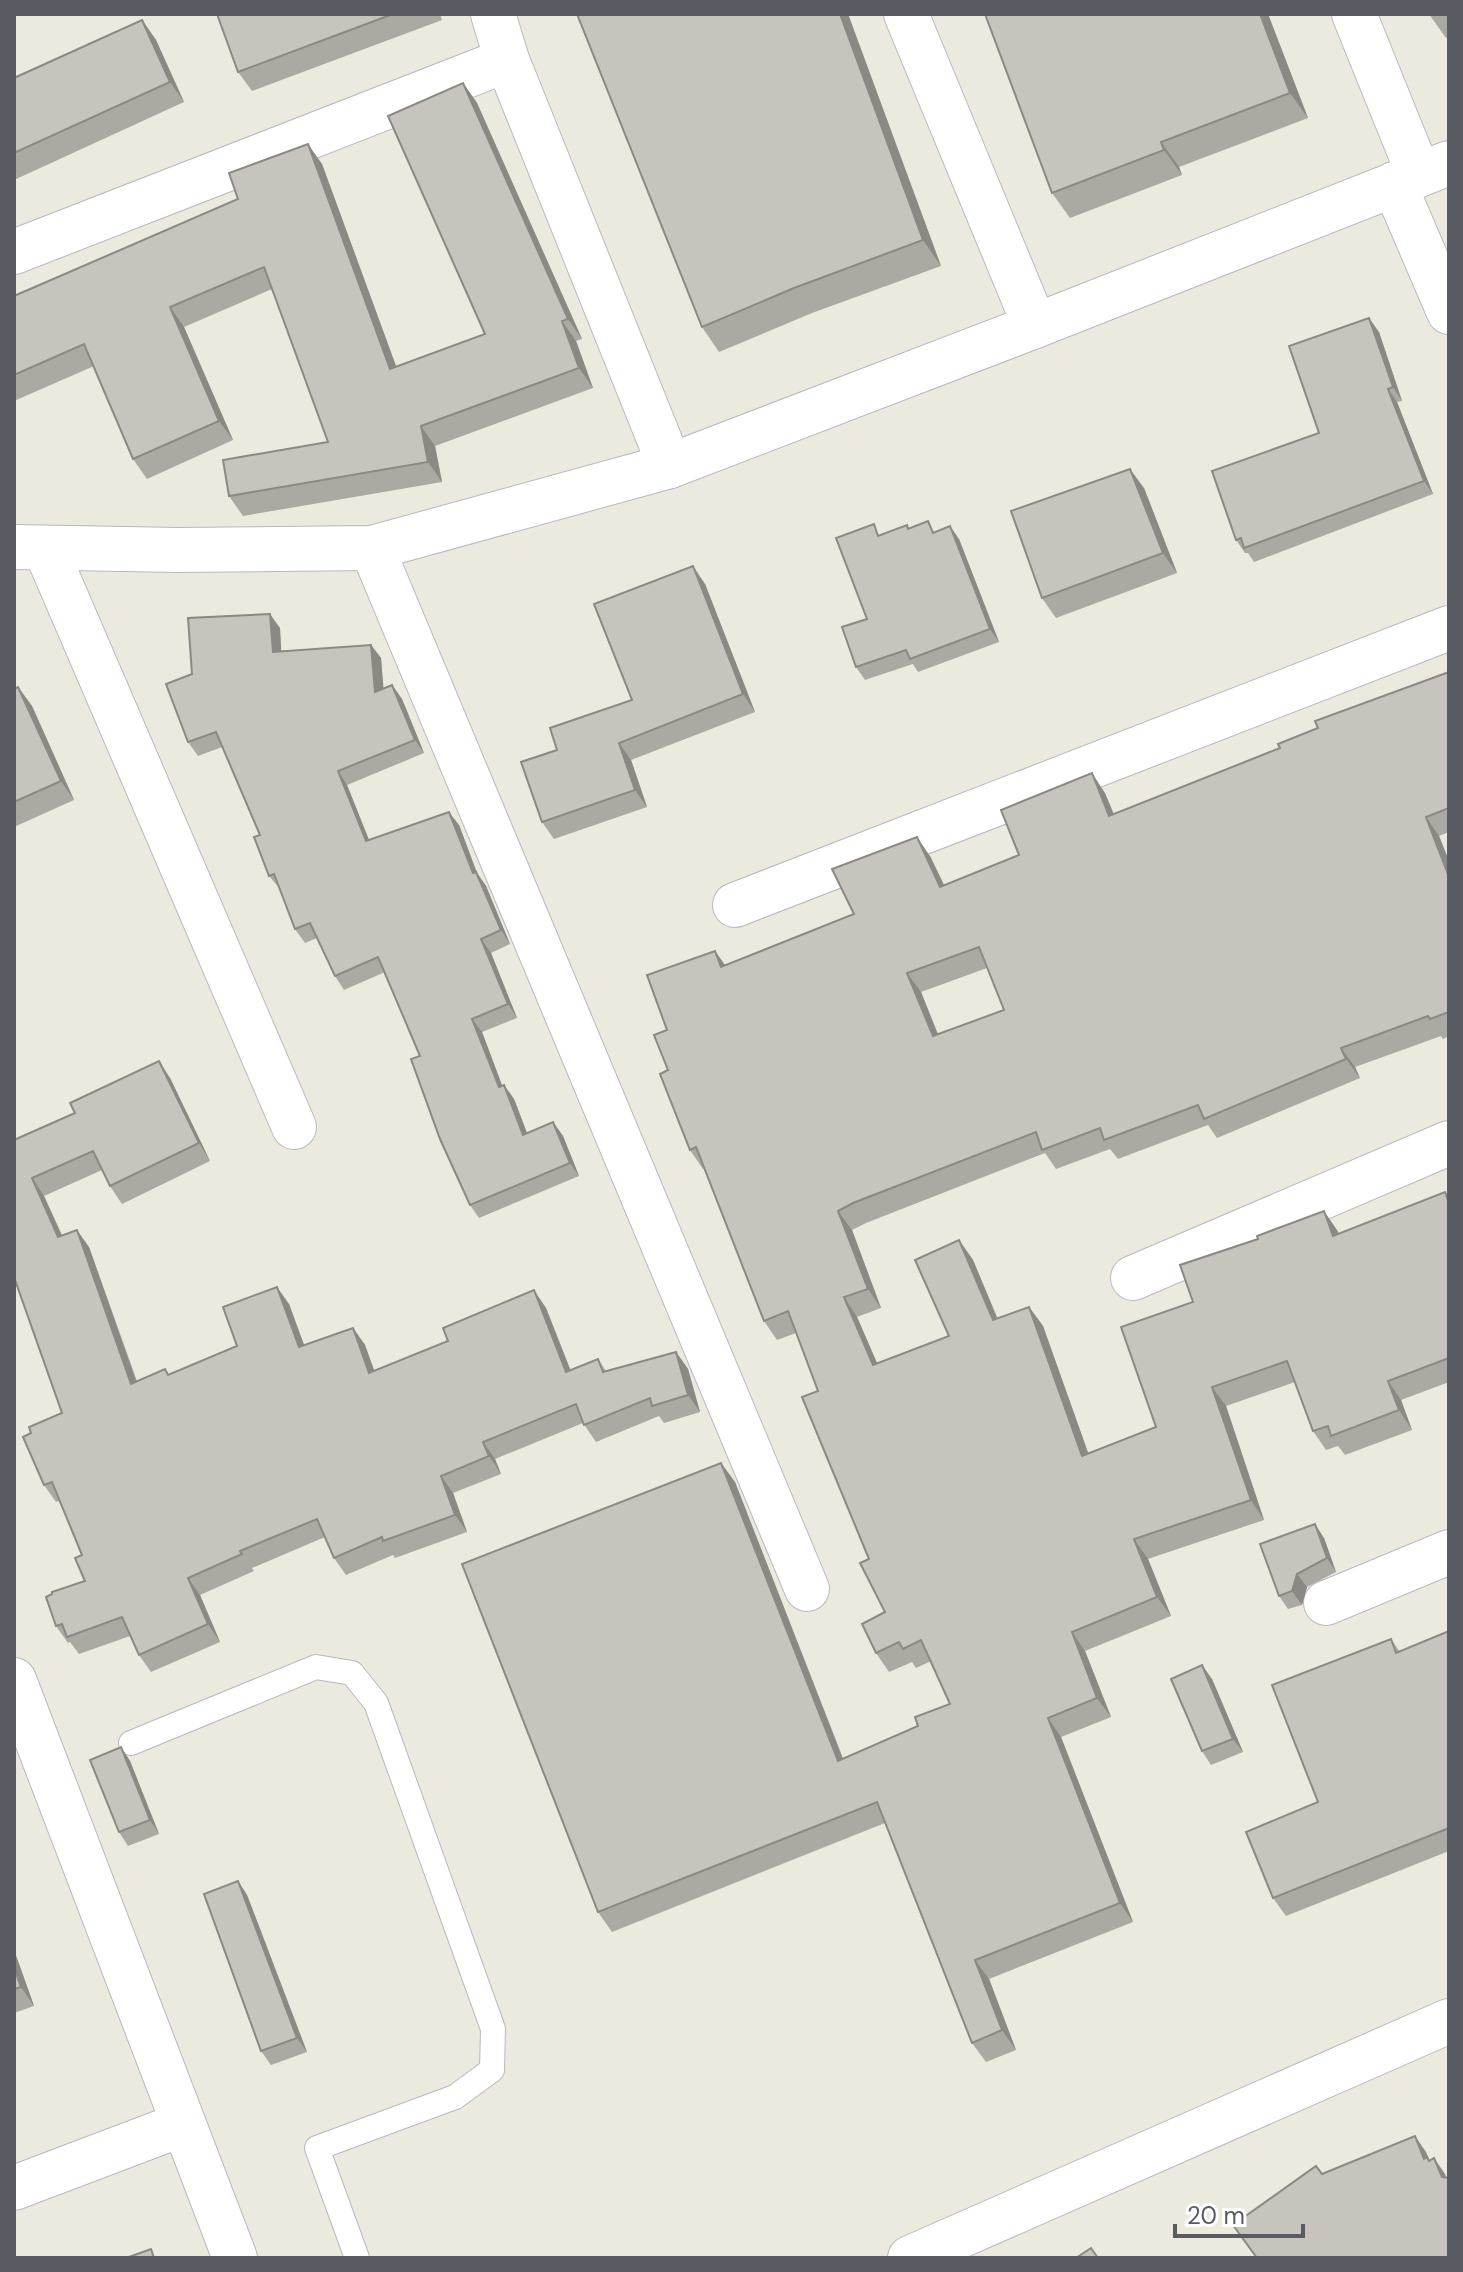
<svg xmlns="http://www.w3.org/2000/svg" width="1463" height="2272" font-family="'DM Sans',sans-serif">
  <style>
    .lines { fill: none; stroke-linecap: round; stroke-linejoin: round }
    .service-casing { stroke: #b7b9bf; stroke-width: 26 }
    .minor-casing { stroke: #b7b9bf; stroke-width: 46 }
    .service { stroke: #fff; stroke-width: 24 }
    .minor { stroke: #fff; stroke-width: 44 }
    .wall { fill: #aaa9a2; fill-rule: evenodd }
    .shaded-wall { fill: #8b8984 }
    .building { fill: #c6c4bc; stroke: #8b8984; stroke-width: 2; fill-rule: evenodd }
  </style>
  <rect width="100%" height="100%" fill="#eceadf"/>
  <g class="lines">
    <!-- service casing -->
    <g class="service-casing">
      <path id="service" d="M131,1743L316,1667L352,1673L376,1703L493,2029L492,2070L455,2097L317,2148L357,2258"/>
    </g>
    <!-- minor casing -->
    <g class="minor-casing">
      <g id="minor">
        <path d="M493,14L507,60L670,466"/>
        <path d="M906,14L1035,326"/>
        <path d="M1354,14L1419,175"/>
        <path d="M1394,184L1449,312"/>
        <path d="M14,252L507,60"/>
        <path d="M14,547L178,550L372,548L670,466L1035,326L1449,163"/>
        <path d="M45,548L294,1127"/>
        <path d="M372,548L807,1589"/>
        <path d="M735,905L1449,628"/>
        <path d="M1133,1278L1449,1143"/>
        <path d="M1326,1603L1449,1552"/>
        <path d="M14,1680L235,2258"/>
        <path d="M14,2188L183,2124"/>
        <path d="M910,2258L1449,2021"/>
      </g>
    </g>
    <!-- service -->
    <use href="#service" class="service"/>
    <!-- minor -->
    <use href="#minor" class="minor"/>
  </g>
  <!-- wall -->
  <g class="wall">
    <path d="M217,14H440L442,20L252,91L238,72Z"/>
    <path d="M848,14L941,266L812,313L719,352L702,327Z"/>
    <path d="M985,14H1268L1308,118L1179,167L1182,175L1070,218L1052,193Z"/>
    <path d="M1429,14H1449V36L1446,38Z"/>
    <path d="M142,20L156,40L184,102L14,180V78Z"/>
    <path d="M463,83L477,103L582,339L576,341L593,388L435,446L442,482L243,516L229,496L328,442L272,289L184,327L233,440L147,479L133,459L94,366L14,401V296L322,164L396,366L485,334Z"/>
    <path d="M1379,332L1402,401L1397,402L1433,494L1254,562L1248,553H1245L1236,540L1319,433Z"/>
    <path d="M1144,488L1177,573L1056,618L1042,598Z"/>
    <path d="M907,525L909,528L936,532L959,539L999,642L918,672L913,664L865,680L856,667L867,619L881,535Z"/>
    <path d="M705,584L755,712L631,760L647,807L554,839L542,822L557,750L632,700Z"/>
    <path d="M280,628L281,651L371,645L381,658L383,688L392,685L402,699L424,753L347,785L369,840L459,825L477,873L486,886L510,944L491,953L517,1018L482,1032L502,1086L504,1085L514,1099L527,1133L553,1122L563,1136L579,1176L479,1218L470,1205L420,1056L385,972L344,990L335,976L317,938L305,943L295,929L280,889L269,876L260,835L222,747L198,756L188,742L192,674Z"/>
    <path d="M1449,672V832L1439,836L1449,861V1036L1443,1039L1441,1036L1355,1067L1360,1078L1217,1138L1208,1125L1118,1159L1110,1149L1056,1169L1045,1153L866,1223L852,1230L881,1308L857,1317L877,1363L949,1336L959,1240L973,1260L998,1319L1029,1307L1043,1326L1088,1453L1156,1427L1193,1302L1337,1230L1339,1234L1445,1192L1449,1198V1382L1401,1400L1412,1430L1345,1455L1338,1446L1326,1450L1313,1431L1295,1382L1226,1406L1264,1520L1148,1559L1171,1616L1085,1651L1111,1717L1061,1737L1133,1922L989,1979L1016,2050L986,2062L972,2043L885,1823L612,1932L598,1912L721,1463L735,1482L843,1758L918,1726L950,1704L931,1661L916,1668L912,1662L889,1672L876,1653L885,1612L818,1391L796,1333L777,1340L764,1321L704,1169H703L690,1150L668,1070L667,1030L715,951L725,965L854,914L930,856L944,885L1019,855L1105,793L1114,814L1280,748L1318,728ZM987,968L1004,1010L938,1034L921,992Z"/>
    <path d="M18,687L32,706L74,800L14,827V689Z"/>
    <path d="M170,1078L210,1161L122,1204L110,1186L102,1170L44,1196L62,1235L89,1247L137,1381L169,1374L237,1346L289,1304L304,1345L353,1328L365,1345L374,1370L546,1308L571,1371L598,1359L606,1371L676,1352L688,1369L700,1412L664,1423L659,1416L596,1442L583,1423L495,1459L501,1474L453,1493L467,1532L395,1558L393,1555L346,1575L334,1558L325,1537L252,1568L254,1571L200,1595L220,1642L151,1672L139,1655L130,1636L79,1654L70,1642L68,1643L56,1626L85,1581L82,1555L59,1501L56,1502L44,1485L31,1433L62,1413L14,1140Z"/>
    <path d="M1324,1538L1336,1572L1307,1587L1302,1605L1288,1609L1279,1596Z"/>
    <path d="M1449,1631V1851L1286,1916L1273,1898L1318,1802L1391,1639L1400,1652Z"/>
    <path d="M1212,1679L1243,1752L1211,1765L1202,1751Z"/>
    <path d="M121,1747L130,1761L159,1834L128,1846L119,1832Z"/>
    <path d="M238,1881L247,1895L307,2052L271,2065L261,2051Z"/>
    <path d="M14,1950L34,2006L14,2013Z"/>
  </g>
  <!-- shaded-wall -->
  <g class="shaded-wall">
    <path d="M840,14H848L941,266L923,240Z"/>
    <path d="M1260,14H1268L1308,118L1290,93Z"/>
    <path d="M142,20L156,40L184,102L170,82Z"/>
    <path d="M463,83L477,103L582,339L568,319Z"/>
    <path d="M1161,142L1179,167L1182,175L1164,150Z"/>
    <path d="M308,144L322,164L404,388L390,369Z"/>
    <path d="M170,307L184,327L233,440L219,421Z"/>
    <path d="M1369,318L1379,332L1402,401L1393,387Z"/>
    <path d="M562,321L576,341L593,388L579,368Z"/>
    <path d="M1388,389L1397,402L1433,494L1424,481Z"/>
    <path d="M421,426L435,446L442,482L428,462Z"/>
    <path d="M1130,469L1144,488L1177,573L1163,553Z"/>
    <path d="M950,526L959,539L999,642L990,629Z"/>
    <path d="M693,566L705,584L755,712L743,694Z"/>
    <path d="M270,614L280,628L282,665L273,652Z"/>
    <path d="M371,645L381,658L385,706L375,692Z"/>
    <path d="M392,685L402,699L424,753L415,740Z"/>
    <path d="M18,687L32,706L74,800L61,781Z"/>
    <path d="M619,743L631,760L647,807L635,790Z"/>
    <path d="M338,771L347,785L375,855L366,841Z"/>
    <path d="M1092,773L1105,793L1122,836L1109,816Z"/>
    <path d="M449,812L459,825L477,873L486,886L510,944L501,930L473,873Z"/>
    <path d="M1426,817L1439,836L1449,861V877Z"/>
    <path d="M917,837L930,856L954,906L940,887Z"/>
    <path d="M481,939L491,953L517,1018L508,1004Z"/>
    <path d="M715,951L728,970L721,967Z"/>
    <path d="M907,973L921,992L946,1055L933,1036Z"/>
    <path d="M472,1019L482,1032L508,1101L499,1087Z"/>
    <path d="M1341,1048L1355,1067L1360,1078L1346,1059Z"/>
    <path d="M159,1061L170,1078L210,1161L199,1143Z"/>
    <path d="M504,1085L514,1099L533,1149L523,1135Z"/>
    <path d="M553,1122L563,1136L579,1176L570,1163Z"/>
    <path d="M32,1178L44,1196L70,1254L58,1237Z"/>
    <path d="M838,1211L852,1230L881,1308L868,1289Z"/>
    <path d="M1324,1211L1337,1230L1347,1255L1333,1236Z"/>
    <path d="M77,1230L89,1247L143,1401L131,1384Z"/>
    <path d="M959,1240L973,1260L1006,1340L993,1320Z"/>
    <path d="M277,1287L289,1304L311,1364L299,1347Z"/>
    <path d="M534,1290L546,1308L578,1390L566,1372Z"/>
    <path d="M844,1297L857,1317L886,1384L873,1365Z"/>
    <path d="M1029,1307L1043,1326L1096,1475L1082,1456Z"/>
    <path d="M353,1328L365,1345L381,1390L369,1373Z"/>
    <path d="M676,1352L688,1369L700,1412L688,1395Z"/>
    <path d="M1388,1381L1401,1400L1412,1430L1399,1410Z"/>
    <path d="M1212,1387L1226,1406L1264,1520L1251,1500Z"/>
    <path d="M483,1442L495,1459L501,1474L489,1456Z"/>
    <path d="M721,1463L735,1482L851,1780L838,1761Z"/>
    <path d="M441,1476L453,1493L467,1532L455,1515Z"/>
    <path d="M1315,1524L1324,1538L1336,1572L1327,1558Z"/>
    <path d="M1134,1539L1148,1559L1171,1616L1157,1597Z"/>
    <path d="M1297,1574L1307,1587L1302,1605L1292,1591Z"/>
    <path d="M188,1578L200,1595L220,1642L208,1624Z"/>
    <path d="M1072,1632L1085,1651L1111,1717L1097,1698Z"/>
    <path d="M1202,1665L1212,1679L1243,1752L1233,1739Z"/>
    <path d="M1048,1718L1061,1737L1133,1922L1120,1903Z"/>
    <path d="M121,1747L130,1761L159,1834L150,1820Z"/>
    <path d="M238,1881L247,1895L307,2052L297,2038Z"/>
    <path d="M14,1950L34,2006L21,1987L14,1968Z"/>
    <path d="M975,1960L989,1979L1016,2050L1002,2030Z"/>
    <path d="M1415,2136L1426,2152L1429,2159L1439,2173L1424,2159Z"/>
    <path d="M1434,2158L1445,2174L1449,2183L1442,2177Z"/>
  </g>
  <!-- building -->
  <g class="building">
    <path d="M217,14H393L238,72Z"/>
    <path d="M577,14H840L923,240L794,288L702,327Z"/>
    <path d="M985,14H1260L1290,93L1161,142L1164,150L1052,193Z"/>
    <path d="M142,20L170,82L14,153V78Z"/>
    <path d="M463,83L568,319L562,321L579,368L421,426L428,462L229,496L223,460L328,442L264,267L170,307L219,421L133,459L84,344L14,375V296L238,199L229,173L308,144L390,369L485,334L388,116Z"/>
    <path d="M1369,318L1393,387L1388,389L1424,481L1244,548L1241,538L1236,540L1212,471L1319,433L1289,346Z"/>
    <path d="M1130,469L1163,553L1042,598L1011,511Z"/>
    <path d="M928,521L933,533L950,526L990,629L910,659L906,650L856,667L842,627L867,619L836,538L874,524L878,536L907,525L908,529Z"/>
    <path d="M693,566L743,694L619,743L635,790L542,822L521,762L557,750L550,728L632,700L594,604Z"/>
    <path d="M270,614L273,652L371,645L375,692L392,685L415,740L338,771L366,841L449,812L473,873L476,872L501,930L481,939L508,1004L472,1019L499,1087L504,1085L523,1135L553,1122L570,1163L470,1205L440,1139L411,1059L420,1056L378,957L335,976L310,923L295,929L274,874L269,876L254,837L260,835L216,732L188,742L166,684L192,674L188,618Z"/>
    <path d="M1449,672V808L1426,817L1449,877V1012L1430,1019L1428,1016L1341,1048L1346,1059L1204,1119L1198,1105L1104,1140L1100,1128L1042,1150L1036,1132L853,1203L838,1211L868,1289L844,1297L873,1365L949,1336L915,1260L959,1240L993,1320L1029,1307L1082,1456L1156,1427L1121,1327L1193,1302L1180,1265L1258,1239L1257,1236L1324,1211L1333,1236L1445,1192L1449,1203V1358L1388,1381L1399,1410L1331,1436L1328,1426L1313,1431L1287,1361L1212,1387L1251,1500L1134,1539L1157,1597L1072,1632L1097,1698L1048,1718L1120,1903L975,1960L1002,2030L972,2043L877,1802L598,1912L462,1564L721,1463L838,1761L918,1726L915,1717L950,1704L921,1640L903,1649L899,1642L876,1653L862,1624L885,1612L860,1563L869,1559L802,1397L818,1391L788,1311L764,1321L696,1147L690,1150L660,1074L668,1070L654,1035L667,1030L647,975L715,951L721,967L854,914L832,869L917,837L940,887L1019,855L1001,810L1092,773L1109,816L1280,748L1278,744L1318,728L1315,721ZM979,947L1004,1010L933,1036L907,973Z"/>
    <path d="M18,687L61,781L14,802V689Z"/>
    <path d="M159,1061L199,1143L110,1186L93,1151L32,1178L58,1237L77,1230L131,1384L165,1369L168,1375L237,1346L223,1307L277,1287L299,1347L353,1328L369,1373L448,1341L443,1328L534,1290L566,1372L598,1359L603,1372L676,1352L688,1395L652,1406L650,1398L584,1425L576,1404L483,1442L489,1456L441,1476L455,1515L383,1541L382,1537L334,1558L317,1519L240,1551L242,1554L188,1578L208,1624L139,1655L122,1617L67,1637L62,1624L56,1626L46,1597L52,1594V1592L85,1581L75,1558L82,1555L52,1482L44,1485L23,1437L31,1433L29,1427L62,1413L14,1277V1140L75,1113L70,1103Z"/>
    <path d="M1315,1524L1327,1558L1297,1574L1292,1591L1279,1596L1260,1544Z"/>
    <path d="M1449,1631V1828L1273,1898L1246,1832L1318,1802L1272,1685L1391,1639L1396,1653Z"/>
    <path d="M1202,1665L1233,1739L1202,1751L1171,1679Z"/>
    <path d="M121,1747L150,1820L119,1832L90,1760Z"/>
    <path d="M238,1881L297,2038L261,2051L204,1894Z"/>
    <path d="M14,1968L21,1987L14,1989Z"/>
    <path d="M1415,2136L1424,2159L1427,2157L1429,2161L1434,2158L1442,2177L1449,2178V2258H1257L1233,2225L1316,2166L1322,2174Z"/>
    <path d="M1091,2248L1098,2258H1076Z"/>
    <path d="M151,2249L154,2258H126Z"/>
  </g>
  <!-- border -->
  <rect width="1463" height="2272" fill="none" stroke="#585b61" stroke-width="32"/>
  <!-- scale -->
  <path d="M1175 2224v12h128v-12" fill="none" stroke="#585b61" stroke-width="4"/>
  <text x="1187" y="2224" font-size="24" fill="#585b61" stroke="#ffffff" stroke-width="6" paint-order="stroke">20 m</text>
</svg>
